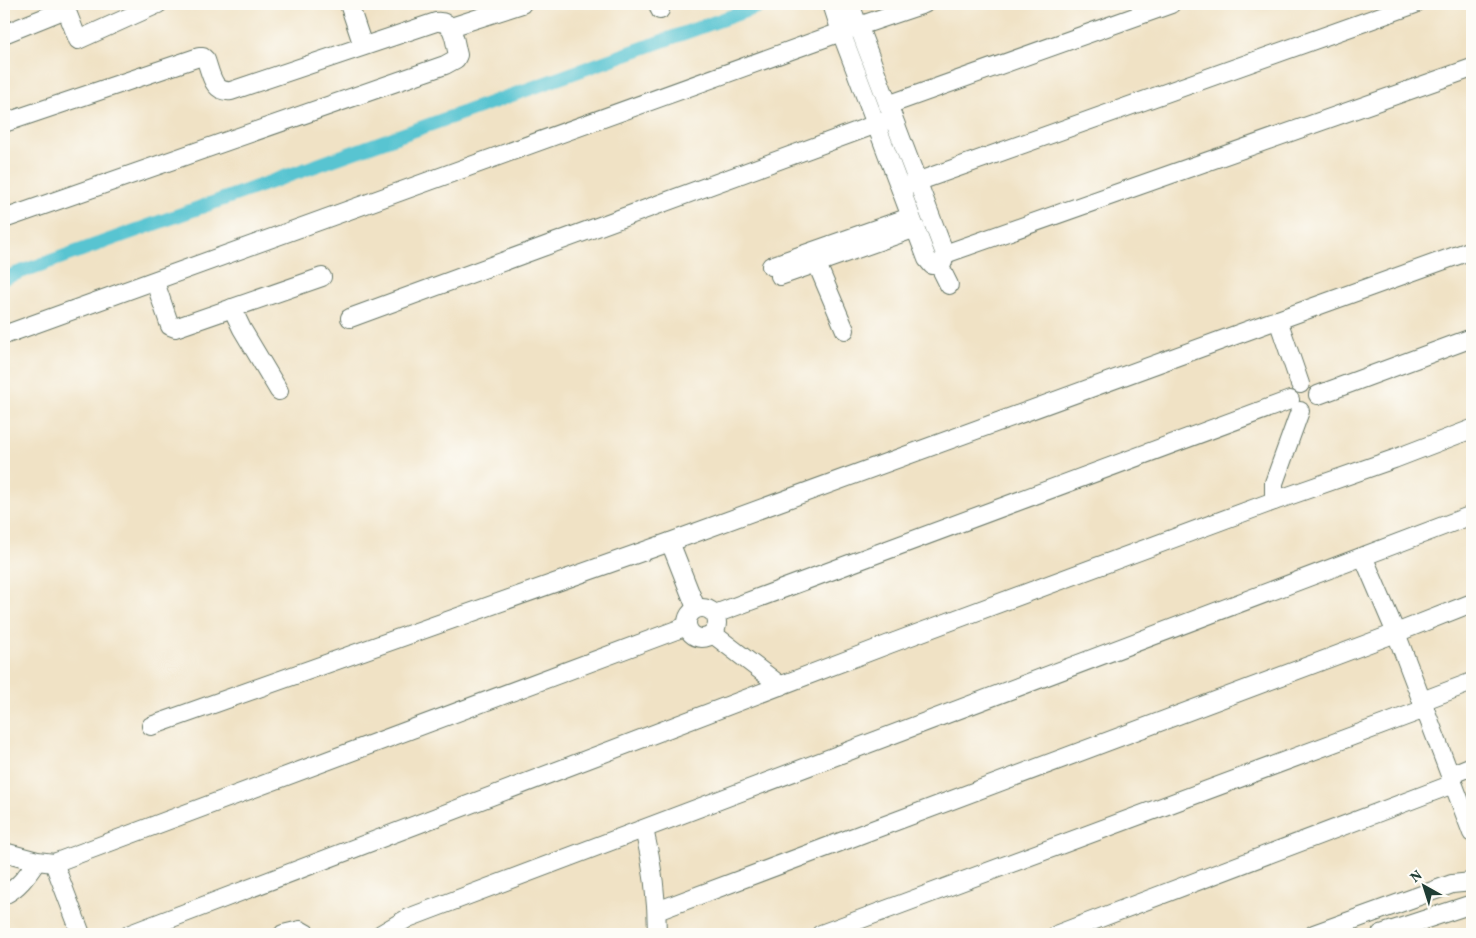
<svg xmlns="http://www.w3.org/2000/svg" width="1476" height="938" font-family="Vollkorn,serif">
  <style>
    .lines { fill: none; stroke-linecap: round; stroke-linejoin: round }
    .canal { stroke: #58c4d1; stroke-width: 14 }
    .minor-casing { stroke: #687767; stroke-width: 20 }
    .minor { stroke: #fff; stroke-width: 18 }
  </style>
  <rect width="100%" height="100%" fill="#fdfcf7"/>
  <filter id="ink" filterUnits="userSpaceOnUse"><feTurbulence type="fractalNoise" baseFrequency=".02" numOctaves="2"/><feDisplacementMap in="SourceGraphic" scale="10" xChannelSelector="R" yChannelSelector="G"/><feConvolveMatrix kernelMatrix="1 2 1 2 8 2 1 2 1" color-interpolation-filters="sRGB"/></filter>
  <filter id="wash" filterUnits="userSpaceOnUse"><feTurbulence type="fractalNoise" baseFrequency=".0096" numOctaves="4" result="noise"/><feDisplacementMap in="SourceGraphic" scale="20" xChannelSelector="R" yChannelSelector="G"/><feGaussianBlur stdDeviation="1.12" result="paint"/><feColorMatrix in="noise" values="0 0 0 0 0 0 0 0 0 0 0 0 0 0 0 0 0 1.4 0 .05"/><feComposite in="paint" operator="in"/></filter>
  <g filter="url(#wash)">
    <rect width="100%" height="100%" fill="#f0e2c5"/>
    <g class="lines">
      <!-- canal -->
      <path class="canal" d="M4,278L765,4"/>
    </g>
  </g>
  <g filter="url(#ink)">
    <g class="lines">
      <!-- minor casing -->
      <g class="minor-casing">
        <g id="minor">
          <path d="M64,4L78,40L158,4"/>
          <path d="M349,4L363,46"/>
          <path d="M658,4L660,10"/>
          <path d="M832,4L841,32L927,259L932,265H939L943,262L945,254L850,4"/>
          <path d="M451,27L522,4"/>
          <path d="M4,34L66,9"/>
          <path d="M888,105L1171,4"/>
          <path d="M4,123L199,57H203L206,60C211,74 213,93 231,91L436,22C455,20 454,41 458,55L456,59L445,65L4,219"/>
          <path d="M908,185L1415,4"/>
          <path d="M945,254L1472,68"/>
          <path d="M817,264L845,330"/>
          <path d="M939,265L949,285"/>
          <path d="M771,266L910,217"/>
          <path d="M780,276L916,228"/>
          <path d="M155,282L170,326L175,328L322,277"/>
          <path d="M232,308L242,329L279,391"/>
          <path d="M350,318L893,118"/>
          <path d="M1278,320L1472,250"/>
          <path d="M4,335L841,32L924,4"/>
          <path d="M1318,395L1472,338"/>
          <path d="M1274,501V483L1300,411"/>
          <path d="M670,542L696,608"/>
          <path d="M1363,556L1396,633L1472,833"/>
          <circle cx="702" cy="623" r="15"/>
          <path d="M715,614L1290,400"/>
          <path d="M713,634L781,686"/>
          <path d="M1422,701L1472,682"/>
          <path d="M151,726L670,542L1271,322L1278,320L1300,384"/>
          <path d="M1450,775L1472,766"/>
          <path d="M644,829C653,866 657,896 657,934"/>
          <path d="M4,852L37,861L54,863L687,626"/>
          <path d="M54,863L81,934"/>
          <path d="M4,895C19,888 28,874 37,861"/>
          <path d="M657,911L1396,633L1472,603"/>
          <path d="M130,934L892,643L1274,501L1394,459L1472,429"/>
          <path d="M283,934L300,930L307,934"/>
          <path d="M381,934L408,918L1472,515"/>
          <path d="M821,934L1425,709"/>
          <path d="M1058,934L1453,784"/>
          <path d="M1314,934L1452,884L1472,882"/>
          <path d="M1381,934L1472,904"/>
        </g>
      </g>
      <!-- minor -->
      <use href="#minor" class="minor"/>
    </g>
  </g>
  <!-- margin -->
  <rect width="1476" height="938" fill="none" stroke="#fdfcf7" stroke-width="20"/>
  <!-- north arrow -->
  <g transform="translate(1424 886) rotate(321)" stroke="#fdfcf7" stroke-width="4" paint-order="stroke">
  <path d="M0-4L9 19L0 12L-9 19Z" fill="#1f3d34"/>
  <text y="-8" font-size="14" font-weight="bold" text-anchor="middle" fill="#1f3d34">N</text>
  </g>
</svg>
